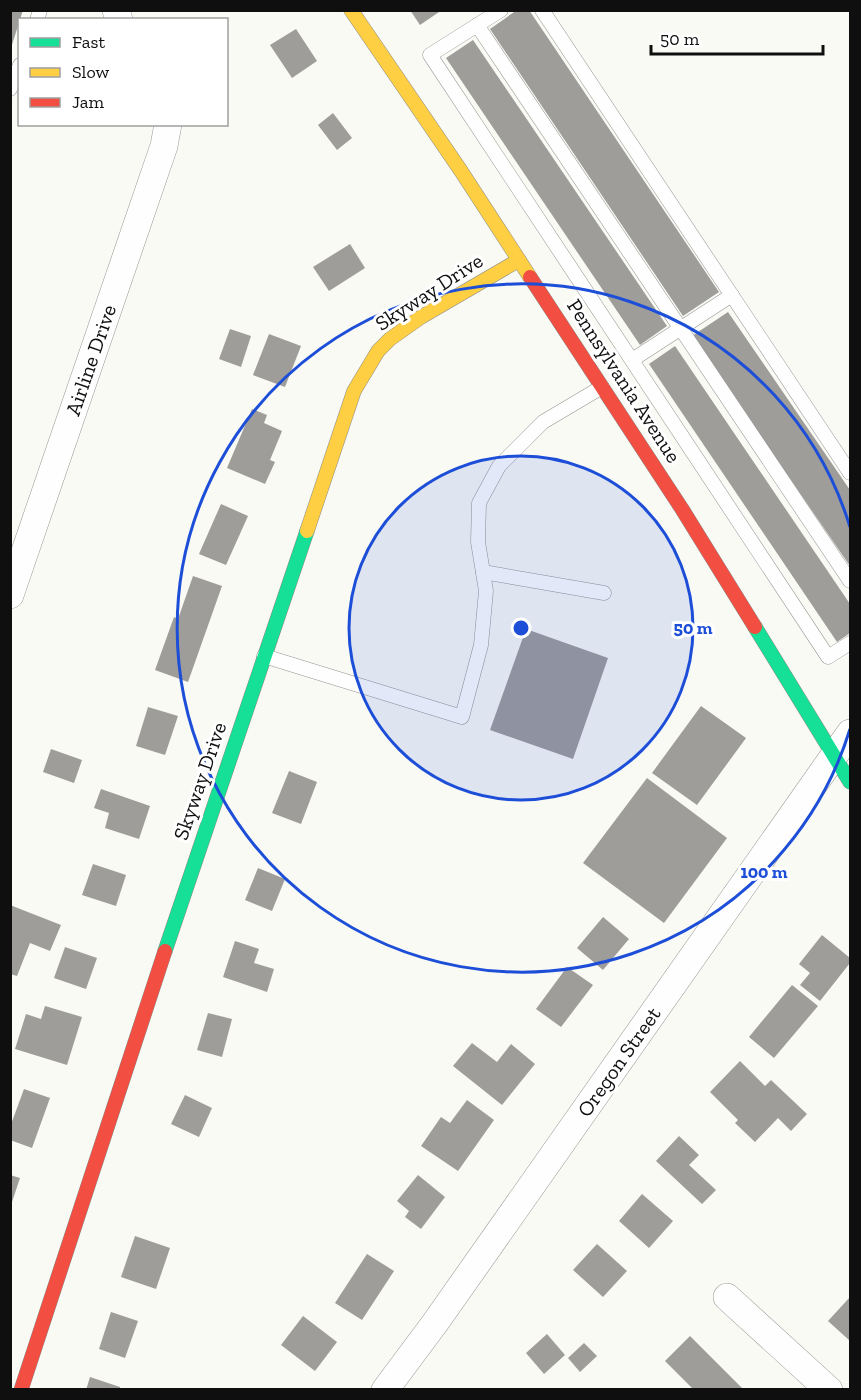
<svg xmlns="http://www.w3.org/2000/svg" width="861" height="1400" font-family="'Zilla Slab',serif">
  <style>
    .building { fill: #9e9d9a }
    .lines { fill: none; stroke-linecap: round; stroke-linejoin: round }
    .lane-casing { stroke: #959593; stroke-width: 15 }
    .street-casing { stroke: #959593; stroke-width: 28 }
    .fast-casing { stroke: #8b8b89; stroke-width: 15 }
    .slow-casing { stroke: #8b8b89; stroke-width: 15 }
    .jam-casing { stroke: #8b8b89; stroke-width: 15 }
    .lane { stroke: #fefefe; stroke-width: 14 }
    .street { stroke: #fefefe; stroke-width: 27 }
    .fast { stroke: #16e098; stroke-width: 14 }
    .slow { stroke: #ffcf43; stroke-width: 14 }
    .jam { stroke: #f24e42; stroke-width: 14 }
    .ring { fill: none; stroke: #1d4ed8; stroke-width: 3 }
    .labels { text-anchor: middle; stroke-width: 6; stroke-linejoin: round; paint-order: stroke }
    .street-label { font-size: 21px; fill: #0f0f0f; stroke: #fff }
    .centre { fill: #1d4ed8; stroke: #fff; stroke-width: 3 }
    .ring-label { font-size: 18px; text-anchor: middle; font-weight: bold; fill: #1d4ed8; stroke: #fff; stroke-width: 6; stroke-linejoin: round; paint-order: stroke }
  </style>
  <rect width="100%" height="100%" fill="#fafaf5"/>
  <!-- building -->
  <g class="building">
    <path d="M10,10H23L11,48H10Z"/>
    <path d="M410,10H442L420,25Z"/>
    <path d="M517,10H529L719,292L683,316L490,29Z"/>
    <path d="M296,29L317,61L292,78L270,45Z"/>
    <path d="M473,40L667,326L640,345L446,58Z"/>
    <path d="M333,113L352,138L337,150L318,125Z"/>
    <path d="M350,244L365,268L329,291L313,267Z"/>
    <path d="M728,312L850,490V566L692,336Z"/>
    <path d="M230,329L251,336L241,367L219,359Z"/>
    <path d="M269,334L301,346L285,387L253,375Z"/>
    <path d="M675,346L850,604V633L837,642L649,364Z"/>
    <path d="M252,409L267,415L264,423L282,431L270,460L275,462L265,484L227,468Z"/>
    <path d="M221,504L248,516L226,565L199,554Z"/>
    <path d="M193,576L222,586L188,682L155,670L174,617L178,619Z"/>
    <path d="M526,629L608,658L573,759L490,730Z"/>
    <path d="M701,706L746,738L697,805L652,773Z"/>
    <path d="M148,707L178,716L165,755L136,746Z"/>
    <path d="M51,749L82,760L74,783L43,772Z"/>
    <path d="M289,771L317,782L301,824L272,813Z"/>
    <path d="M647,778L727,838L664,923L583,863Z"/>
    <path d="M101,789L150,806L139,839L105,828L109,813L94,808Z"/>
    <path d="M93,864L126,875L116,906L82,895Z"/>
    <path d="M258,868L285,879L272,911L245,900Z"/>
    <path d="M10,905L61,925L50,951L30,943L17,976L10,974Z"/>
    <path d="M603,917L629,939L603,970L577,948Z"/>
    <path d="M822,935L850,958V963L820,1001L800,985L810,973L799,964Z"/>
    <path d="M235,941L259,949L254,963L274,969L267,992L223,977Z"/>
    <path d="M65,947L97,958L86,989L54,978Z"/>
    <path d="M567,967L593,985L561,1027L536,1009Z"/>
    <path d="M792,985L818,1006L774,1058L749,1037Z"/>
    <path d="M45,1006L82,1017L67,1065L15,1049L26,1014L41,1019Z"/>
    <path d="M208,1013L232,1019L222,1057L197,1050Z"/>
    <path d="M472,1043L497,1062L511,1044L535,1064L502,1105L453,1066Z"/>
    <path d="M740,1061L765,1086L771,1080L807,1114L791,1131L778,1118L755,1142L735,1123L738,1120L710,1092Z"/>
    <path d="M24,1089L50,1098L32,1148L10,1140V1127Z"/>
    <path d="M185,1095L212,1108L199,1137L171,1124Z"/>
    <path d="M467,1100L494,1120L458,1171L421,1146L441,1117L450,1123Z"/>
    <path d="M679,1136L699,1155L689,1165L716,1190L702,1204L656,1161Z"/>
    <path d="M10,1175L20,1178L11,1205H10Z"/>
    <path d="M418,1175L445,1197L421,1229L405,1217L409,1211L397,1201Z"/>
    <path d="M642,1194L673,1221L649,1248L619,1221Z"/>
    <path d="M135,1236L170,1248L156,1289L121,1277Z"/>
    <path d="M597,1244L627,1271L603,1297L573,1270Z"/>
    <path d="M367,1254L394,1271L362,1320L335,1303Z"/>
    <path d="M850,1297V1341L828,1321Z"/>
    <path d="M111,1312L138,1321L125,1358L99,1349Z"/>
    <path d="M303,1316L337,1342L315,1371L281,1345Z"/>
    <path d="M547,1334L565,1355L544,1374L526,1353Z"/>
    <path d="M690,1336L744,1390H694L665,1361Z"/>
    <path d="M584,1343L597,1356L580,1372L568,1358Z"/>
    <path d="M90,1377L120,1387V1390H86Z"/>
  </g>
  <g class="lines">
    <!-- lane casing -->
    <g class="lane-casing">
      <g id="lane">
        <path d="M501,10L430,55L828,657L850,643"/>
        <path d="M542,10L850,473"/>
        <path d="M37,20L40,10"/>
        <path d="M477,25L850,581"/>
        <path d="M10,89L20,65"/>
        <path d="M632,360L732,295"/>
        <path d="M483,572L604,593"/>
        <path d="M264,656L462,717L481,645L486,591L478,542L479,503L499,466L543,422L602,387"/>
      </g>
    </g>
    <!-- street casing -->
    <g class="street-casing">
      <g id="street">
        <path d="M116,10L119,20"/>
        <path d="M10,595L164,146L168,124"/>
        <path d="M727,1297L829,1390"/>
        <path d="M385,1390L435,1323L850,733"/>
      </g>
    </g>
    <!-- fast casing -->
    <g class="fast-casing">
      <g id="fast">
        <path d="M755,627L850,782"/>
        <path d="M165,951L307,531"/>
      </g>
    </g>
    <!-- slow casing -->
    <g class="slow-casing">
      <g id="slow">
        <path d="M351,10L461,171L530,277"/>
        <path d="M307,531L354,391L378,351L390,339L421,317L519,260"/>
      </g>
    </g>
    <!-- jam casing -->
    <g class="jam-casing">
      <g id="jam">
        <path d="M530,277L682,509L755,627"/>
        <path d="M21,1390L165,951"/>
      </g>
    </g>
    <!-- lane -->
    <use href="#lane" class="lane"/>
    <!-- street -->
    <use href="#street" class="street"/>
    <!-- fast -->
    <use href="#fast" class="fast"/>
    <!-- slow -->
    <use href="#slow" class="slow"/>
    <!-- jam -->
    <use href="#jam" class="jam"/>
  </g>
  <!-- distance rings -->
  <circle cx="521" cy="628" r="172" fill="#1d4ed8" fill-opacity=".12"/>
  <g class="ring">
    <circle cx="521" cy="628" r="172"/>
    <path d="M850 729A344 344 0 1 1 850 527"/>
  </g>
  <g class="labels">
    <!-- street labels -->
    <g class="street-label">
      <text transform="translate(429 292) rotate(-33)" y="7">Skyway Drive</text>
      <text transform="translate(91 360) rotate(-71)" y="7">Airline Drive</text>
      <text transform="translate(624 381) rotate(57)" y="7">Pennsylvania Avenue</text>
      <text transform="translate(200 781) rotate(-71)" y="7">Skyway Drive</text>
      <text transform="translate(619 1062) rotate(-55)" y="7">Oregon Street</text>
    </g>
  </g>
  <circle cx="521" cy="628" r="9" class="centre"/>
  <g class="ring-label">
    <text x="693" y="634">50 m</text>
    <text x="764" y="878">100 m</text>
  </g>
  <!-- border -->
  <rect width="861" height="1400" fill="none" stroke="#0f0f0f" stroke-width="24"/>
  <!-- legend -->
  <rect x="18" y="18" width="210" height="108" fill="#ffffff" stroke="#9f9f9f" stroke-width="1.5"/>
  <rect x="30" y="38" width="30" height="9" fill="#16e098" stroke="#9f9f9f" stroke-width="1.5"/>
  <text x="72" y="48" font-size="18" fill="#0f0f0f">Fast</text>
  <rect x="30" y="68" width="30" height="9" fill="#ffcf43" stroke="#9f9f9f" stroke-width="1.5"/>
  <text x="72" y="78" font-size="18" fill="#0f0f0f">Slow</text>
  <rect x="30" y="98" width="30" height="9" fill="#f24e42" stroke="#9f9f9f" stroke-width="1.5"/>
  <text x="72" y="108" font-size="18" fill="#0f0f0f">Jam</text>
  <!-- scale -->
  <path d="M651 45v9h172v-9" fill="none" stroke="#0f0f0f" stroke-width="3"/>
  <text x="660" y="45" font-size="18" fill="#0f0f0f" stroke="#ffffff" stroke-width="4.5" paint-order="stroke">50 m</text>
</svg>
